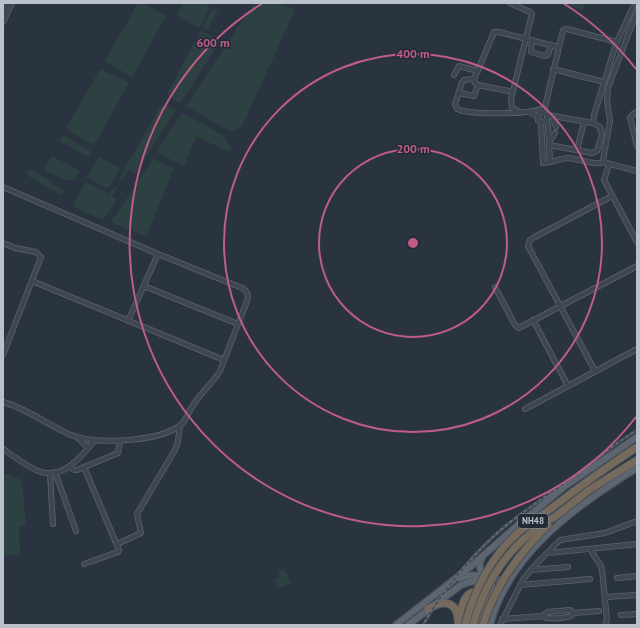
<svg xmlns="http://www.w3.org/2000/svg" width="640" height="628" font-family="'PT Sans',sans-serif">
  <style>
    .green { fill: #2d4142 }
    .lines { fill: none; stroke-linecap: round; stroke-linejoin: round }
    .minor-casing { stroke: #5b646d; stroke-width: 6 }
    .major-casing { stroke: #474f59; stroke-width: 8 }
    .highway-casing { stroke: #48515a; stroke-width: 9 }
    .minor { stroke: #3e4650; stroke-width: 4.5 }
    .major { stroke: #5c6570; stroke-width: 6 }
    .highway { stroke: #756a5c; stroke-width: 7 }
    .rail-casing { stroke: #606a76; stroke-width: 2.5 }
    .rail { stroke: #222b35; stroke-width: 1; stroke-dasharray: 3; stroke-linecap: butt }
    .highway-bridge-casing { stroke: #48515a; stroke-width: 9; stroke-linecap: butt }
    .highway-bridge { stroke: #756a5c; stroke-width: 7 }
    .ring { fill: none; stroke: #bf5c87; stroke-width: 2 }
    .labels { text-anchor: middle; stroke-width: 3; stroke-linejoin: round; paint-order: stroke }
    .shield { fill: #222b35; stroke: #8c949d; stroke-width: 1 }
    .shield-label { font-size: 9px; font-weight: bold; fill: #bac1ca }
    .centre { fill: #bf5c87; stroke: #222b35; stroke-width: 2 }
    .ring-label { font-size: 12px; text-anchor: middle; font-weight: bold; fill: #bf5c87; stroke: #222b35; stroke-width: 3; stroke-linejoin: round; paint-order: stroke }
  </style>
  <rect width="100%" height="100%" fill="#2a3440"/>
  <!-- green -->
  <g class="green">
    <path d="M138,3H142L166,16L132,77L105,61Z"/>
    <path d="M184,3H203L210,7L199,28L177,15Z"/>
    <path d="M254,3H279L295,10L242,126L236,130H228L186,106Z"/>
    <path d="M567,3H586L581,11Z"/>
    <path d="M213,8L218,11L207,30L202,28Z"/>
    <path d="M201,30L220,41L182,101L178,103L168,95V92Z"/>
    <path d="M100,69L129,83L94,145L66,129Z"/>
    <path d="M163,105L175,109V112L135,174L128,170L122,180L119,179L160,107Z"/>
    <path d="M182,113L223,135L230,145L231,152L196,137L184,166L156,152Z"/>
    <path d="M63,135L91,151L88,157L59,141Z"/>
    <path d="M52,156L80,171C77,178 73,179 67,181L44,170Z"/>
    <path d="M99,157L120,168L110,186L106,188L87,177Z"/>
    <path d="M153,159L174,168L146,237L111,222Z"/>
    <path d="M29,169L53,182L52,184L64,191L62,195L28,176L27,173Z"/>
    <path d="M86,182L109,194L115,186L117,188L112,196L117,200L103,220L72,206Z"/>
    <path d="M3,474H9L22,481L26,525L19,526L20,555H3Z"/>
    <path d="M285,569L291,583L278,589L274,579L280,576L278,572Z"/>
  </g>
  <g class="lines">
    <!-- minor casing -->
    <g class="minor-casing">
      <g id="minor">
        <path d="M510,3L530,12L532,14L511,99L512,108L518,111"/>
        <path d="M637,11L608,88L607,101L610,121L603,160L606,163L637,171"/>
        <path d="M3,14L8,3"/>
        <path d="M3,22L12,3"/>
        <path d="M532,41L531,52L544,56L548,55L551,45"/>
        <path d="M558,47L499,32H494L475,77L473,79L464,80L462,82L455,104L457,109C470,115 534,115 545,107L563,30L567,29L617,42"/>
        <path d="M553,69L604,82"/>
        <path d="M454,75L459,66L478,71"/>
        <path d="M474,79L475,83L478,85L513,92"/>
        <path d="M459,93L474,96L478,85"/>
        <path d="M529,112L538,117V121L541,122L546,121L548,117L546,114L543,112L540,113L538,117"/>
        <path d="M637,112L633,114L630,118L637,146"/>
        <path d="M547,115L593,123"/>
        <path d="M552,116L556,127"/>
        <path d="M546,121L548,125L550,162"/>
        <path d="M541,122L543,163C552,163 560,158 568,158C579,159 595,166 604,162"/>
        <path d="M549,142L555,133"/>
        <path d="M549,145L592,153L597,151L602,135L600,127L593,123L594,115L616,44L633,7"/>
        <path d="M577,150L584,122"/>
        <path d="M609,164L604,180L637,242"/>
        <path d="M3,187L158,254L242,288C248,291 249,295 247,301L220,371C212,384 199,394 192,407C188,413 186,420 181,425C158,442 97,445 71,435C48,425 28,409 3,402"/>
        <path d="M3,243L15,248L36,252L41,257L3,355"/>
        <path d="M32,281L224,360"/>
        <path d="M144,286L238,324"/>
        <path d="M495,287L515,325L519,328L637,266"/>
        <path d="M533,320L568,386"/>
        <path d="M128,321L158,254"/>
        <path d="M595,371L528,246L530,240L535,237L612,196"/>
        <path d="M525,409L637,349"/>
        <path d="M78,438L88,448"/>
        <path d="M3,449C13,456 28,467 38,471C63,481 81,457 95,440"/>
        <path d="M69,467L74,470H77L118,453L120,441"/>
        <path d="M84,467L119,550L118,552L84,564"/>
        <path d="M55,472L76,531"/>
        <path d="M50,473L53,524"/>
        <path d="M117,544L141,533L137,514L175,450L178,441L180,425"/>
        <path d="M591,549C593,557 600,561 602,569L607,620L605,625"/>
        <path d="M548,553L637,544"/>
        <path d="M531,570L568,567"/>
        <path d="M617,578L637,576"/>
        <path d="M520,585L590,579"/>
        <path d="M605,597L637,595"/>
        <path d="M621,615L637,614"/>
        <path d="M542,616L548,612L570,610L574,613"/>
        <path d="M502,619L542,616C548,620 570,619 574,613L599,611"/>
        <path d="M500,625L524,578L541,559L560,540L605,533L637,521"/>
      </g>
    </g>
    <!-- major casing -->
    <g class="major-casing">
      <g id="major">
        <path d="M482,558C473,574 493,583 506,579"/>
        <path d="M460,578C481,570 489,580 498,597"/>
        <path d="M396,625L469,568L519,524L564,487L637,437"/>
        <path d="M408,625L461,585L470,582L487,580"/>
        <path d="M490,625C509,553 577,505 637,468"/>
      </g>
    </g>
    <!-- highway casing -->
    <g class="highway-casing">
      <g id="highway">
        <path d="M556,516L589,490L637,460"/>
        <path d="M428,609C443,600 457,600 458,621"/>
        <path d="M458,625C461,612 462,587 481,593L485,600V608"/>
        <path d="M480,625L491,585"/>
      </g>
    </g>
    <!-- minor -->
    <use href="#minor" class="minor"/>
    <!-- major -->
    <use href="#major" class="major"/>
    <!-- highway -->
    <use href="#highway" class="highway"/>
    <!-- rail casing -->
    <g class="rail-casing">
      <path id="rail" d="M423,625C442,592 467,561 495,535C519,513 547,496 573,477C594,461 614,444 637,430"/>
    </g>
    <!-- rail -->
    <use href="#rail" class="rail"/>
    <!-- highway-bridge casing -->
    <g class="highway-bridge-casing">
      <g id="highway-bridge">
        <path d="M465,625C474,590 492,555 520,531C532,522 545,513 557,504C583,484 610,465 637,447"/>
        <path d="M473,625C482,590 502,556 531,533C539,526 548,521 556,516"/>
        <path d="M483,625C495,585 519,554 548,525"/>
      </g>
    </g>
    <!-- highway-bridge -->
    <use href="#highway-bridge" class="highway-bridge"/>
  </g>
  <!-- distance rings -->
  <g class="ring">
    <circle cx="413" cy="243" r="94"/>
    <circle cx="413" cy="243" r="189"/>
    <path d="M636 417A283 283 0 1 1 263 3M563 3A283 283 0 0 1 636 69"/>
  </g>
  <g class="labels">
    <!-- shield labels -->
    <rect class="shield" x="518" y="514" width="30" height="14" rx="3"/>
    <g class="shield-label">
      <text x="533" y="524">NH48</text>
    </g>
  </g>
  <circle cx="413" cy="243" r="6" class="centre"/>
  <g class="ring-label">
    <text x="213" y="47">600 m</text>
    <text x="413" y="58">400 m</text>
    <text x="413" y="153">200 m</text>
  </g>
  <!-- border -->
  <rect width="640" height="628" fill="none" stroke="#bac1ca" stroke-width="8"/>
</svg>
